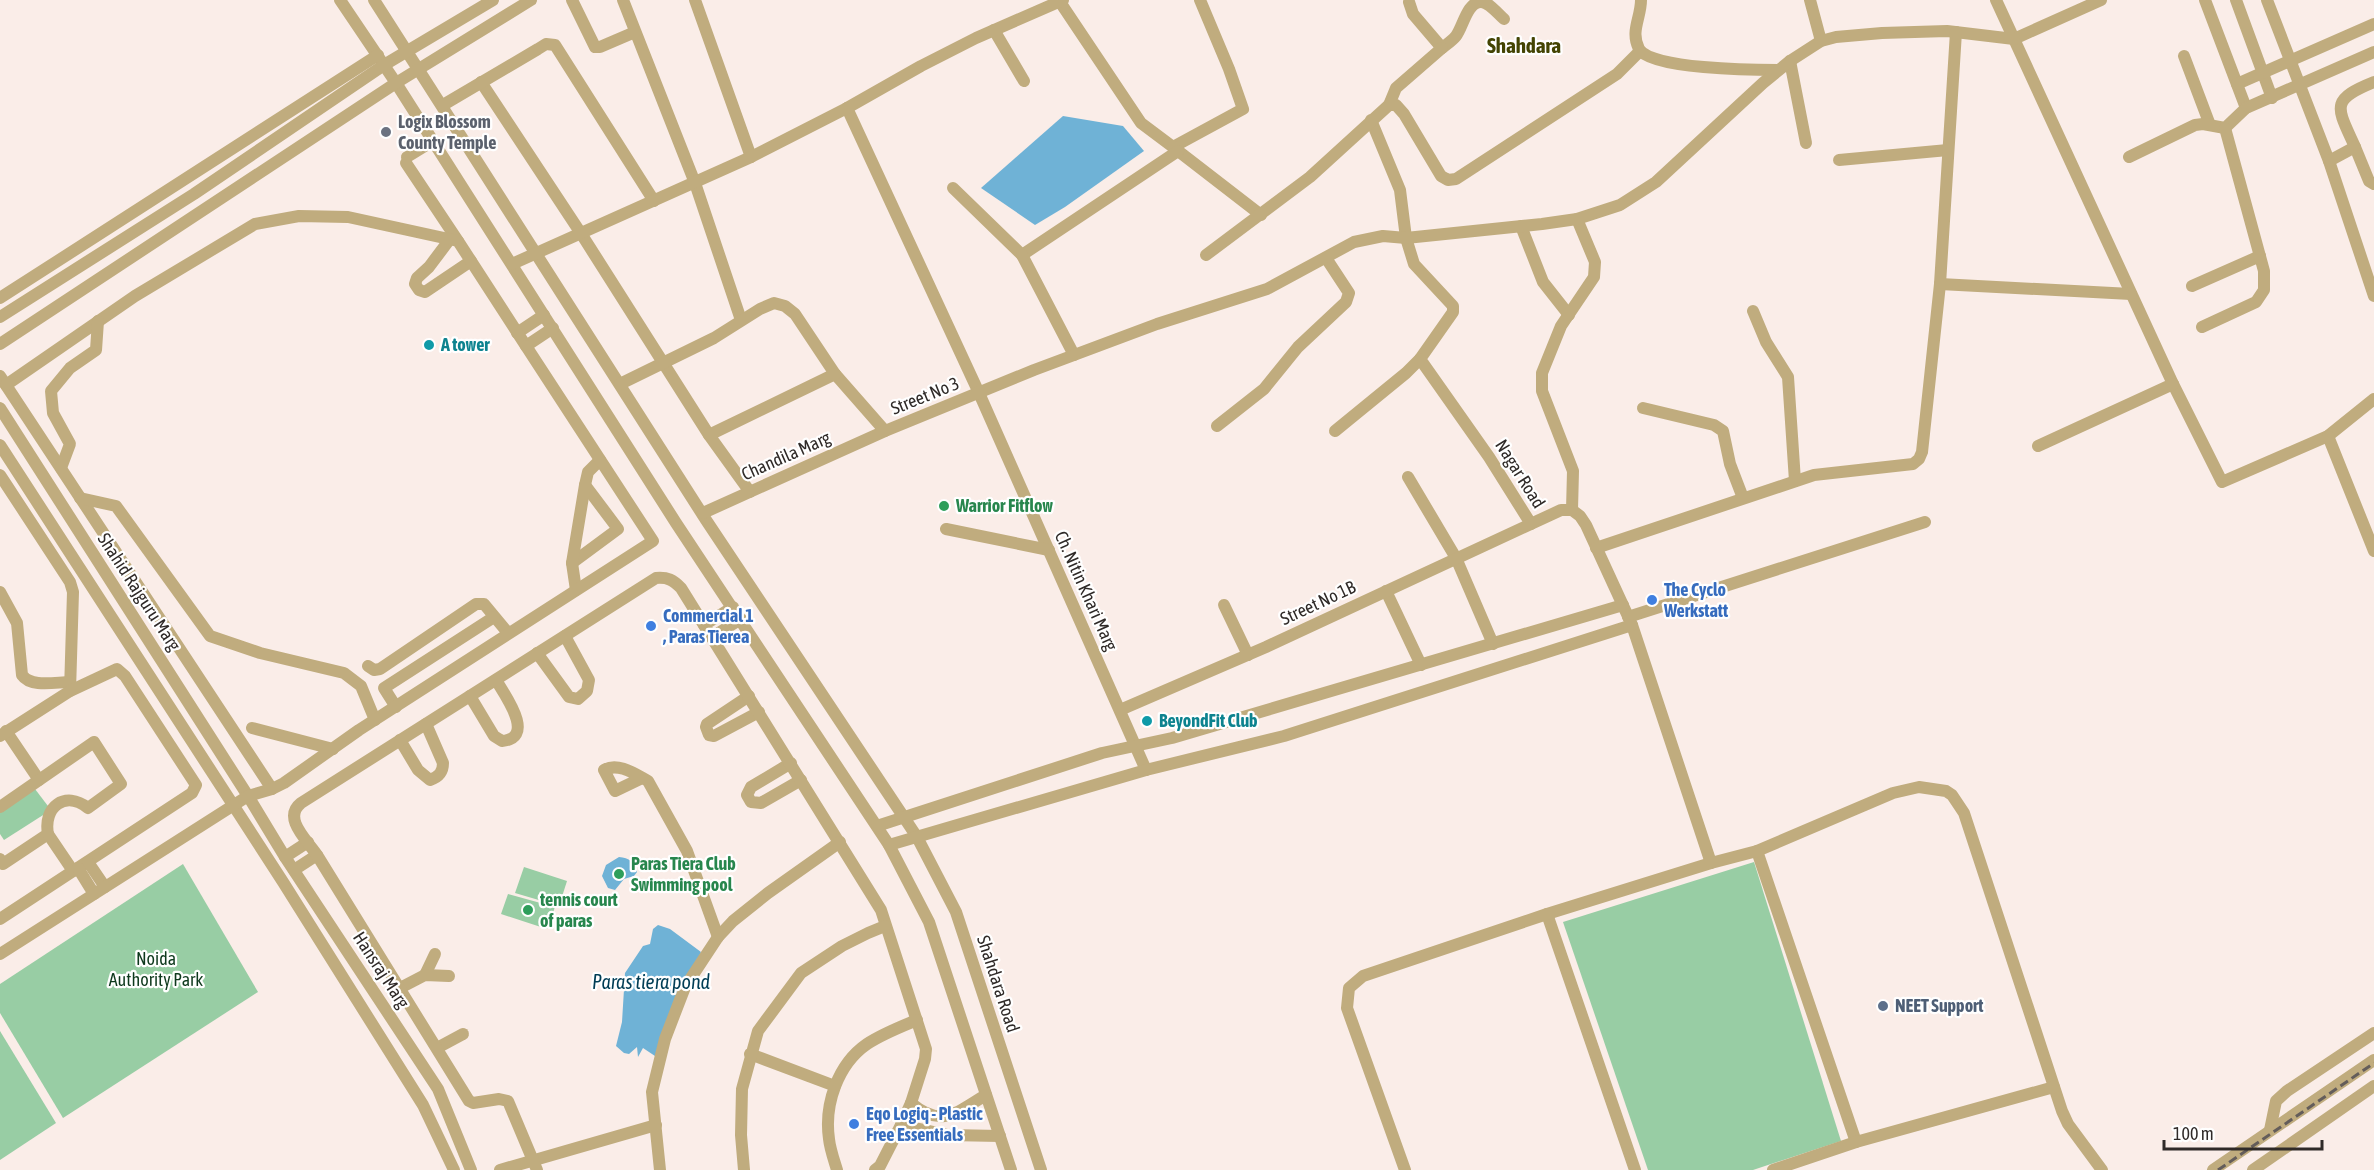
<svg xmlns="http://www.w3.org/2000/svg" width="2374" height="1170" font-family="'Asap Condensed',sans-serif">
  <style>
    .green { fill: #98cda4 }
    .water { fill: #6fb2d6 }
    .lines { fill: none; stroke-linecap: round; stroke-linejoin: round }
    .minor { stroke: #c0ac7e; stroke-width: 12 }
    .rail { stroke: #645d5a; stroke-width: 3; stroke-dasharray: 9 4.5; stroke-linecap: butt }
    .worship-dot { fill: #6b7280; stroke: #fff; stroke-width: 2 }
    .culture-dot { fill: #0f9aa8; stroke: #fff; stroke-width: 2 }
    .leisure-dot { fill: #2e9e5b; stroke: #fff; stroke-width: 2 }
    .shop-dot { fill: #3f7fe0; stroke: #fff; stroke-width: 2 }
    .service-dot { fill: #5c6f8a; stroke: #fff; stroke-width: 2 }
    .labels { text-anchor: middle; stroke-width: 4.5; stroke-linejoin: round; paint-order: stroke }
    .worship-label { font-size: 18px; font-weight: bold; fill: #5b616d; stroke: #fff; text-anchor: start }
    .culture-label { font-size: 18px; font-weight: bold; fill: #0d838f; stroke: #fff; text-anchor: start }
    .street-label { font-size: 18px; fill: #2f2a28; stroke: #fff }
    .leisure-label { font-size: 18px; font-weight: bold; fill: #27864d; stroke: #fff; text-anchor: start }
    .shop-label { font-size: 18px; font-weight: bold; fill: #366cbe; stroke: #fff; text-anchor: start }
    .park-label { font-size: 18px; fill: #0e391d; stroke: #fff }
    .service-label { font-size: 18px; font-weight: bold; fill: #4e5e75; stroke: #fff; text-anchor: start }
    .water-label { font-size: 20px; font-style: italic; fill: #013d55; stroke: #fff }
    .quarter-label { font-size: 21px; font-weight: bold; fill: #434403; stroke: #fff }
  </style>
  <rect width="100%" height="100%" fill="#faede8"/>
  <!-- green -->
  <g class="green">
    <path d="M35,789L51,810L4,840L0,834V812Z"/>
    <path d="M1754,862L1841,1141L1753,1170H1648L1563,922Z"/>
    <path d="M183,864L258,992L63,1118L0,1013V984Z"/>
    <path d="M524,867L567,881L559,906L515,893Z"/>
    <path d="M508,894L555,907L547,929L501,914Z"/>
    <path d="M0,1031L56,1123L0,1160Z"/>
  </g>
  <!-- water -->
  <g class="water">
    <path d="M1063,116L1123,126L1144,151L1065,207L1035,225L981,188Z"/>
    <path d="M619,857C629,858 635,862 637,872L634,876L624,879L615,890L608,888L602,876L606,865Z"/>
    <path d="M658,925L670,929L701,952L655,1056L643,1048L638,1057L637,1047L629,1054L624,1053L616,1046L622,1022L625,973L643,946L650,944L653,929Z"/>
  </g>
  <g class="lines">
    <!-- minor -->
    <g class="minor">
      <path d="M340,0L396,83L676,523L889,845L929,922L1011,1170"/>
      <path d="M374,0L706,520L917,837L956,912L1041,1170"/>
      <path d="M572,0L595,47H600L635,32"/>
      <path d="M623,0L695,183L741,320"/>
      <path d="M695,0L751,157"/>
      <path d="M1200,0L1229,69L1243,109L1173,147L1261,215"/>
      <path d="M1641,0C1641,18 1630,31 1639,49C1650,69 1754,70 1778,70"/>
      <path d="M1810,0L1821,41"/>
      <path d="M1996,0L2173,384L2222,482L2328,436L2374,399"/>
      <path d="M2205,0L2246,108"/>
      <path d="M2236,0L2272,98"/>
      <path d="M2267,0L2329,161L2374,296"/>
      <path d="M1060,2L1141,123L1173,147"/>
      <path d="M1409,2L1413,14L1442,48C1447,44 1452,41 1456,36C1463,27 1467,2 1481,2C1489,2 1498,14 1504,19"/>
      <path d="M994,30L1024,81"/>
      <path d="M2184,56L2210,125"/>
      <path d="M1790,61L1806,143"/>
      <path d="M481,82L582,235L709,435L750,492"/>
      <path d="M2237,84L2374,24"/>
      <path d="M443,105L538,49L546,44L555,45L654,201"/>
      <path d="M1389,105L1396,88L1442,48"/>
      <path d="M847,108L979,393L1146,770"/>
      <path d="M1371,120L1400,190L1406,238L1414,264L1453,306V312L1420,359L1489,457L1531,524"/>
      <path d="M2355,147C2337,107 2329,100 2374,82"/>
      <path d="M407,157L433,141"/>
      <path d="M2129,157L2195,125L2203,124L2225,128L2246,108L2374,52"/>
      <path d="M1839,160L1948,150"/>
      <path d="M2329,161L2355,147L2369,181L2374,184"/>
      <path d="M406,163L458,241"/>
      <path d="M953,188L1022,255L1178,151"/>
      <path d="M1521,226L1543,282L1569,315"/>
      <path d="M450,239L429,267L417,278L415,284L419,290L425,292L471,261"/>
      <path d="M1022,255L1074,355"/>
      <path d="M1206,255L1310,177L1389,105H1396L1404,114L1441,176L1448,180L1456,179L1617,74L1640,51"/>
      <path d="M512,264L751,157L847,108L921,66L976,38L1063,0"/>
      <path d="M1940,284L2131,294"/>
      <path d="M2192,286L2260,256"/>
      <path d="M0,298L378,55"/>
      <path d="M1753,311L1766,342L1788,377L1795,481"/>
      <path d="M0,317L194,194L384,65L493,0"/>
      <path d="M2202,327L2256,302L2264,290V271L2225,128"/>
      <path d="M517,333L544,315"/>
      <path d="M0,344L396,83L531,0"/>
      <path d="M0,376L272,789"/>
      <path d="M620,384L714,338L760,309L774,303L785,306L795,314L835,374L885,431"/>
      <path d="M6,385L135,296L255,224L299,216L348,217L458,241L526,346L553,328"/>
      <path d="M0,408L248,796L285,857L438,1089L471,1170"/>
      <path d="M1643,408L1714,425L1723,431L1730,464L1743,498"/>
      <path d="M1217,426L1264,389L1298,347L1346,302L1349,293L1326,258"/>
      <path d="M1335,431L1406,373L1420,359"/>
      <path d="M709,435L835,374"/>
      <path d="M2328,436L2374,551"/>
      <path d="M0,445L283,882L423,1105L454,1170"/>
      <path d="M2038,446L2173,384"/>
      <path d="M61,468L70,444L53,413L51,391L70,368L96,350L98,321"/>
      <path d="M0,475L70,582L73,592L70,691"/>
      <path d="M1408,477L1456,558L1493,644"/>
      <path d="M80,498L116,506L210,636L260,653L344,673L361,686L375,720"/>
      <path d="M1572,510L1580,516L1586,525L1632,625L1711,863"/>
      <path d="M1572,510L1573,471L1542,391V373L1561,326L1594,277L1595,262L1577,219"/>
      <path d="M703,513L885,431L1034,370L1157,324L1267,289L1354,242L1383,236L1406,238L1542,224L1577,219L1620,205L1656,182L1763,83L1790,61L1821,41L1836,37L1882,33L1947,31L2014,39L2101,0"/>
      <path d="M946,529L1049,550"/>
      <path d="M1596,548L1814,475L1913,464L1919,459L1922,452L1940,284L1956,32"/>
      <path d="M572,563L618,529L585,485"/>
      <path d="M576,590L572,563L585,485L588,472L600,460"/>
      <path d="M1386,591L1421,665"/>
      <path d="M0,592L17,623L22,675C31,688 56,682 70,682"/>
      <path d="M1224,605L1248,655"/>
      <path d="M1628,617L1925,522"/>
      <path d="M704,625L733,607"/>
      <path d="M712,637L741,619"/>
      <path d="M537,653L569,697L578,699L587,691L589,680L565,636"/>
      <path d="M368,666L374,670L380,669L476,604H484L508,633"/>
      <path d="M470,696L494,736L502,741C537,738 504,694 496,680"/>
      <path d="M749,696L707,724L706,727L709,735L714,736L759,712"/>
      <path d="M396,707L384,688L494,617"/>
      <path d="M1120,710L1266,647L1561,510H1572"/>
      <path d="M252,728L333,749"/>
      <path d="M6,731L39,780"/>
      <path d="M0,736L70,691L117,669L125,676L196,785L192,793L0,919"/>
      <path d="M400,740L418,770L430,780C439,777 443,772 443,763L426,724"/>
      <path d="M791,763L751,787L747,795L751,802L761,803L801,780"/>
      <path d="M642,778L615,791L604,770C618,762 635,774 648,781L687,851L718,937"/>
      <path d="M0,807L94,742L121,784L88,808C65,790 43,807 48,834L3,864L0,859"/>
      <path d="M877,826L1102,753L1172,738L1623,605"/>
      <path d="M48,834L73,871"/>
      <path d="M889,845L1146,770L1284,736L1632,625"/>
      <path d="M1757,851L1856,1142"/>
      <path d="M285,857L308,842"/>
      <path d="M88,862L105,887"/>
      <path d="M78,868L94,894"/>
      <path d="M294,870L317,855"/>
      <path d="M1547,914L1635,1170"/>
      <path d="M0,954L248,796L272,789L284,783L359,730L653,541L526,346"/>
      <path d="M425,975L435,954"/>
      <path d="M400,988L425,975L449,976"/>
      <path d="M437,1048L463,1034"/>
      <path d="M750,1054L835,1086"/>
      <path d="M901,1125L911,1103"/>
      <path d="M2270,1130L2276,1101L2287,1091L2374,1033"/>
      <path d="M500,1170L656,1125"/>
      <path d="M537,1170L508,1101L499,1099L473,1103L469,1101L317,855C307,840 282,818 301,803L656,578C668,577 673,580 681,588L881,910L926,1049L925,1059L911,1103C942,1129 957,1112 986,1095"/>
      <path d="M660,1170L652,1092L665,1039L685,987L718,937L733,921L768,893L840,842"/>
      <path d="M744,1170L741,1135L742,1089L758,1031L801,973L842,946L868,933L885,926"/>
      <path d="M837,1170C834,1160 830,1149 829,1139C824,1104 838,1064 867,1044C882,1034 900,1027 917,1020"/>
      <path d="M875,1170L880,1166L901,1125L948,1135L1000,1136"/>
      <path d="M1405,1170L1347,1008L1349,988L1363,976L1547,914L1711,863L1757,851L1893,793L1919,787L1946,791L1952,795L1964,813L2062,1111L2068,1124L2102,1170"/>
      <path d="M1773,1170L1856,1142L2054,1087"/>
      <path d="M2213,1170L2374,1060"/>
      <path d="M2253,1170L2374,1086"/>
    </g>
    <!-- rail -->
    <path class="rail" d="M2218,1170L2374,1063"/>
  </g>
  <!-- markers -->
  <circle class="worship-dot" cx="386" cy="132" r="6"/>
  <g class="culture-dot">
    <circle cx="429" cy="345" r="6"/>
    <circle cx="1147" cy="721" r="6"/>
  </g>
  <g class="leisure-dot">
    <circle cx="944" cy="506" r="6"/>
    <circle cx="619" cy="874" r="6"/>
    <circle cx="528" cy="910" r="6"/>
  </g>
  <g class="shop-dot">
    <circle cx="1652" cy="600" r="6"/>
    <circle cx="651" cy="626" r="6"/>
    <circle cx="854" cy="1124" r="6"/>
  </g>
  <circle class="service-dot" cx="1883" cy="1006" r="6"/>
  <g class="labels">
    <!-- worship labels -->
    <g class="worship-label">
      <text x="398" y="128">Logix Blossom<tspan x="398" dy="21">County Temple</tspan></text>
    </g>
    <!-- culture labels -->
    <g class="culture-label">
      <text x="441" y="351">A tower</text>
      <text x="1159" y="727">BeyondFit Club</text>
    </g>
    <!-- street labels -->
    <g class="street-label">
      <text transform="translate(925 396) rotate(-22)" y="6">Street No 3</text>
      <text transform="translate(786 456) rotate(-24)" y="6">Chandila Marg</text>
      <text transform="translate(1520 474) rotate(58)" y="6">Nagar Road</text>
      <text transform="translate(1086 591) rotate(66)" y="6">Ch. Nitin Khari Marg</text>
      <text transform="translate(139 592) rotate(57)" y="6">Shahid Rajguru Marg</text>
      <text transform="translate(1318 603) rotate(-25)" y="6">Street No 1B</text>
      <text transform="translate(381 970) rotate(57)" y="6">Hansraj Marg</text>
      <text transform="translate(998 984) rotate(72)" y="6">Shahdara Road</text>
    </g>
    <!-- leisure labels -->
    <g class="leisure-label">
      <text x="956" y="512">Warrior Fitflow</text>
      <text x="631" y="870">Paras Tiera Club<tspan x="631" dy="21">Swimming pool</tspan></text>
      <text x="540" y="906">tennis court<tspan x="540" dy="21">of paras</tspan></text>
    </g>
    <!-- shop labels -->
    <g class="shop-label">
      <text x="1664" y="596">The Cyclo<tspan x="1664" dy="21">Werkstatt</tspan></text>
      <text x="663" y="622">Commercial 1<tspan x="663" dy="21">, Paras Tierea</tspan></text>
      <text x="866" y="1120">Eqo Logiq - Plastic<tspan x="866" dy="21">Free Essentials</tspan></text>
    </g>
    <!-- park labels -->
    <g class="park-label">
      <text x="156" y="965">Noida<tspan x="156" dy="21">Authority Park</tspan></text>
    </g>
    <!-- service labels -->
    <g class="service-label">
      <text x="1895" y="1012">NEET Support</text>
    </g>
    <!-- water labels -->
    <g class="water-label">
      <text x="651" y="989">Paras tiera pond</text>
    </g>
    <!-- quarter labels -->
    <g class="quarter-label">
      <text x="1524" y="53">Shahdara</text>
    </g>
  </g>
  <!-- scale -->
  <path d="M2164 1140v9h158v-9" fill="none" stroke="#2f2a28" stroke-width="3"/>
  <text x="2173" y="1140" font-size="18" fill="#2f2a28" stroke="#ffffff" stroke-width="4.5" paint-order="stroke">100 m</text>
</svg>
